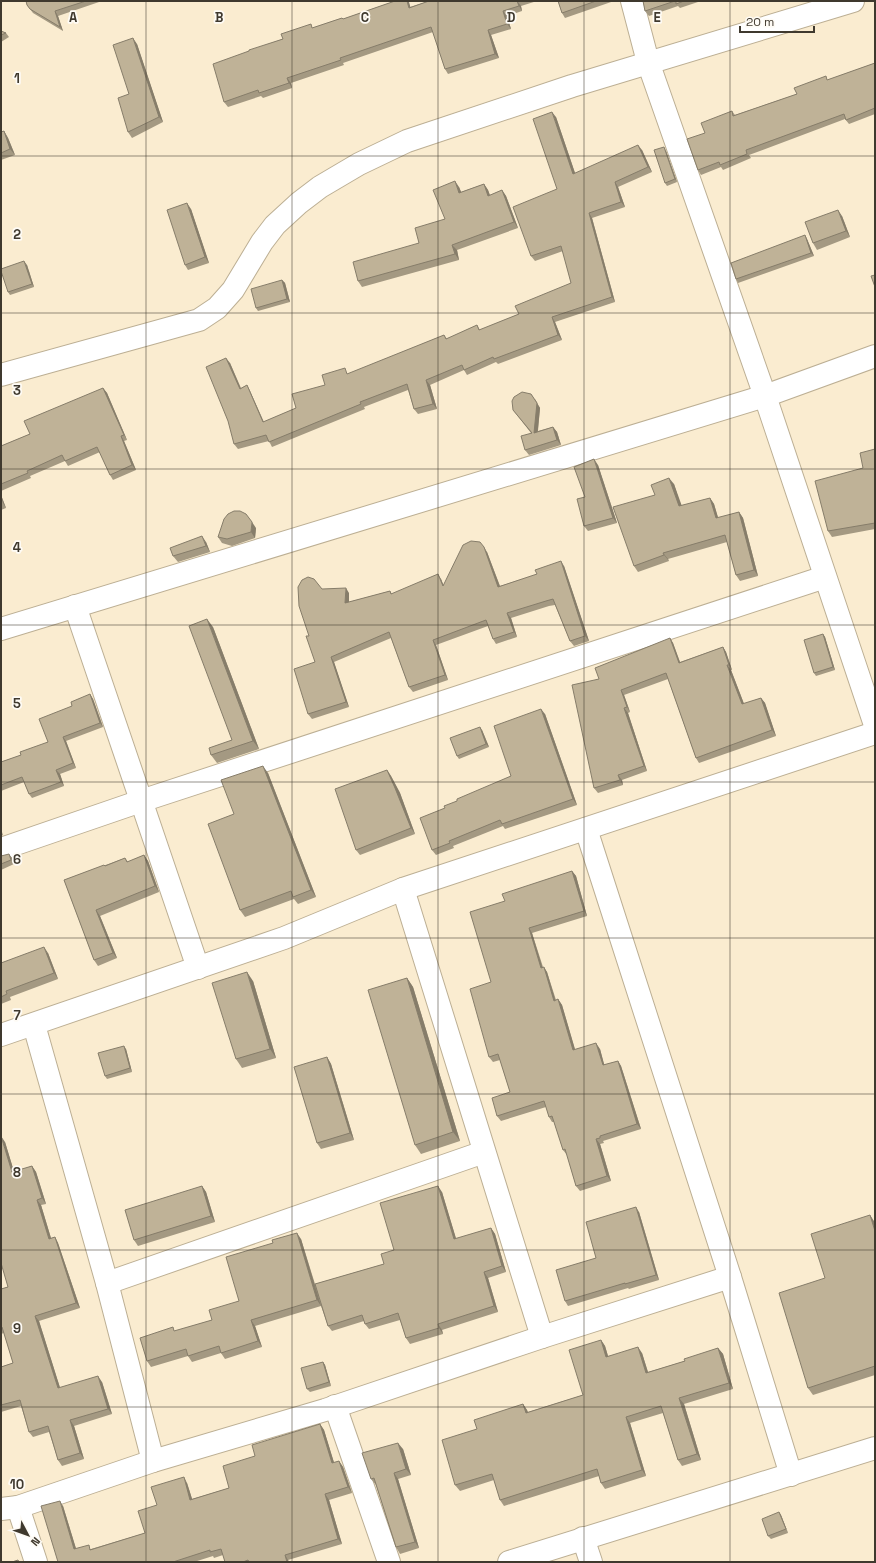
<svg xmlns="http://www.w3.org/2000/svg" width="876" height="1563" font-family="'Space Grotesk',sans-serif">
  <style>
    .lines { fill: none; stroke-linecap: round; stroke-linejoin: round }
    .minor-casing { stroke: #bcaf94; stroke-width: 24 }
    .minor { stroke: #fff; stroke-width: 22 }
    .wall { fill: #a49982 }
    .shaded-wall { fill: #867d6a }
    .building { fill: #bfb297; stroke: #867d6a }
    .grid { fill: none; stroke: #3f392e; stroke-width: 1; stroke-opacity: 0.55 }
    .grid-label { font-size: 13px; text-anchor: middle; font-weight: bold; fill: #3f392e; stroke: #fefbf5; stroke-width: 3.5; stroke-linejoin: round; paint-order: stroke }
  </style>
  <rect width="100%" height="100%" fill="#faecd0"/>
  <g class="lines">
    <!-- minor casing -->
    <g class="minor-casing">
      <g id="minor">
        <path d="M632,1L648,62L765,396L875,725"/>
        <path d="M1,375L199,320L217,308L233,290L262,242L275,225L299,203L320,187L359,164L407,141L572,86L853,1"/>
        <path d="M75,606L198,968"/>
        <path d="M1,629L765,396L875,356"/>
        <path d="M586,829L730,1277L791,1475"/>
        <path d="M1,849L141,801L825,577"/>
        <path d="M403,889L542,1337"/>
        <path d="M34,1025L107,1283L153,1461"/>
        <path d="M1,1035L284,938L403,889L875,733"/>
        <path d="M107,1283L484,1152"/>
        <path d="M335,1406L389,1562"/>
        <path d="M18,1507L36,1562"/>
        <path d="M1,1509L18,1507L153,1461L325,1410L542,1337L730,1277"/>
        <path d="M583,1538L591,1562"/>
        <path d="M509,1562L875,1448"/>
      </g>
    </g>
    <!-- minor -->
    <use href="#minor" class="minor"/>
  </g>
  <!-- wall -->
  <g class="wall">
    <path d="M26,1H102L58,16L63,31L33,13L27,5Z"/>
    <path d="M395,1H408L410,7L429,1H537L521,6L522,11L507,16L511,29L491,35L499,58L448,74L445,69L433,32L343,63L344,65L291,83L292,88L263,98L261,96L228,107L224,102L249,51L313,28L342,18L343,19Z"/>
    <path d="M558,1H614L565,18L562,13Z"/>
    <path d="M643,1H701L680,8L678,6L649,16L645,11Z"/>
    <path d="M1,31L6,33L9,37L1,42Z"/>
    <path d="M137,44L163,122L132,138L128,132L129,94Z"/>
    <path d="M875,63V114L849,124L845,119L749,155L751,158L723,170L721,167L701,175L698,170L705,133L732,111L735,115L797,94L828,80Z"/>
    <path d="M556,117L575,173L642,150L652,172L618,187L625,207L592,218L615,302L555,322L562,340L498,364L496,362L467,375L464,370L430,385L437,409L418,414L414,409L408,390L364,407L365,409L272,447L269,441L238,449L234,444L230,363L241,388L247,385L250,391L264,422L296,408L325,385L349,374L444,335L447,339L477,325L480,330L519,314L571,283L563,251L535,261L531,256L557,189Z"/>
    <path d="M4,131L8,138L15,155L1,160V132Z"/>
    <path d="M666,151L677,182L667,186L665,183Z"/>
    <path d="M484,184L488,190L490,195L502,190L506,196L518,228L457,250L459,260L362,287L358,281L419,243L445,219L459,187L461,192Z"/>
    <path d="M191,209L209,263L188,270L185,265Z"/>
    <path d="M842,216L850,237L817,250L813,243Z"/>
    <path d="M805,235L807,239L814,256L738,283L736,279Z"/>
    <path d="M27,265L34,287L10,295L8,292Z"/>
    <path d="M282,280L285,283L290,302L258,311L256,308Z"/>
    <path d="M103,388L107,393L127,440L124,441L136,470L113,480L110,475L100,452L68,466L65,461L30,476L31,478L1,491V446L30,434Z"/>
    <path d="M535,399L540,408L538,431L553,427L557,432L561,445L529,455L525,450L531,433L513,410Z"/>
    <path d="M875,449V529L832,537L828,531L863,468Z"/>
    <path d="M598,465L617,523L588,531L584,526L585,497Z"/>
    <path d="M674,484L681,506L710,498L714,504L718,518L739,512L743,518L758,576L740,581L736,575L727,542L668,559L669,561L638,572L634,566L655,495Z"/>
    <path d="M1,495L6,508L1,510Z"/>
    <path d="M256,528L255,538L232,546L222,543L218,537Z"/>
    <path d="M206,542L210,552L178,562L173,556Z"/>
    <path d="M487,552L500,586L564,566L589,641L574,646L570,641L555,605L549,606L511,618L517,637L496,644L493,639L488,626L436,645L448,680L413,692L409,687L391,638L334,662L349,707L312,719L308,714L315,662L309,636L322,589L349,593V602L390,591L392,594L441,579L443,585Z"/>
    <path d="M213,627L259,749L217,763L211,755L232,740Z"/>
    <path d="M823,634L825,637L835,670L816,676L814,673Z"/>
    <path d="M670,638L673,643L680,662L723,647L726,652L732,670H731L744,704L761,698L765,703L776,736L699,763L696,758L668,679L624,695L630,712L628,713L647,771L622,780L623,785L598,793L594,788L599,679Z"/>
    <path d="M90,694L93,699L103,727L66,741L76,768L60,774L64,786L32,798L29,794L24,782L1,791V762L21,755L48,742L72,706Z"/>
    <path d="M545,714L577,805L505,829L503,826L453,846L454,848L436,855L432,850L445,808L457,801L511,776Z"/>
    <path d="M482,730L489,747L459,759L457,756Z"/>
    <path d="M387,770L391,776L400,793L415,834L360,855L356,850Z"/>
    <path d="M268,773L316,897L298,904L294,899L245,917L240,910L234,814Z"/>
    <path d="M1,829L3,835L1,836Z"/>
    <path d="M144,855L148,861L159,892L100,916L117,958L98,966L94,960L64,880L125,858L128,862Z"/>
    <path d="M1,856L12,858L14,864L1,870Z"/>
    <path d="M572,871L576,876L587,916L532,933L543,967L547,972L556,1000L558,999L562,1005L575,1050L600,1049L604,1065L618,1061L621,1066L641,1129L603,1141L604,1143L600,1144L611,1181L580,1191L576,1186L567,1155L563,1150L554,1122H552L549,1117L546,1107L501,1121L497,1116L510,1092L500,1060L493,1062L489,1057L491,982L505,901Z"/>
    <path d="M48,953L58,979L10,997L11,1000L1,1004V963Z"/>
    <path d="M407,978L413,987L460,1141L421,1154L415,1145Z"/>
    <path d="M253,981L276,1058L242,1068L236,1059Z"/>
    <path d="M126,1049L132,1072L107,1079L105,1076Z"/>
    <path d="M327,1057L331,1064L354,1140L321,1149L317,1143Z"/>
    <path d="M5,1142L14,1172L32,1166L36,1172L46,1204L41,1205L51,1238L55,1237L58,1243L80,1308L39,1321L60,1388L102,1382L112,1414L74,1426L84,1459L62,1466L58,1460L49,1432L33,1437L29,1432L21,1406L1,1412V1367L13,1363L4,1333L1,1334V1289L8,1287Z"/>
    <path d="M202,1186L206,1192L215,1222L138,1246L134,1240Z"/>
    <path d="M442,1192L456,1239L491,1228L495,1234L506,1272L488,1278L498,1312L442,1330L443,1334L410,1344L406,1338L400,1320L369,1329L365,1324L364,1321L332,1331L328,1326L321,1306L255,1326L262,1347L225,1359L221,1353L192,1362L188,1356L151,1367L147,1361L176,1331L212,1320L239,1301L301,1239L315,1284L384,1264L394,1250Z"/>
    <path d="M639,1212L659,1280L629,1289L628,1288L568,1306L565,1301L596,1258Z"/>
    <path d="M870,1215L875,1223V1375L813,1395L808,1388L825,1278Z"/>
    <path d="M601,1340L605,1346L608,1356L642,1353L648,1372L685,1361L718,1348L723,1354L733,1389L684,1404L701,1460L682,1466L678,1460L663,1413L630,1423L646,1476L605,1489L601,1483L599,1476L504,1506L500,1500L494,1480L460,1491L455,1485L477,1429L523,1404L527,1410L528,1412L583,1395Z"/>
    <path d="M323,1362L325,1365L331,1386L310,1392L307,1389Z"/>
    <path d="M320,1424L324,1430L334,1463L339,1461L343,1467L352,1493L329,1500L342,1544L288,1560L289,1562H225L223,1555L214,1558L213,1556L194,1562H58L63,1506L76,1549H91L145,1533L157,1505L187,1483L192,1499L229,1488L255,1456Z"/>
    <path d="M403,1449L411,1475L398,1479L419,1548L400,1554L396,1547L376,1485L371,1479Z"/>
    <path d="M779,1512L781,1515L788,1533L771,1539L768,1536Z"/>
  </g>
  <!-- shaded-wall -->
  <g class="shaded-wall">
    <path d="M407,1H408L409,2L412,13L409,8Z"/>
    <path d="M517,1L521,6L522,11L519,6Z"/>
    <path d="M55,11L58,16L63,31L60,27Z"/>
    <path d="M503,11L507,16L511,29L507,24Z"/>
    <path d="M488,30L491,35L499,58L495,54Z"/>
    <path d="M133,38L137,44L163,122L159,117Z"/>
    <path d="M287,78L291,83L292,88L289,83Z"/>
    <path d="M552,112L556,117L577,179L573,174Z"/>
    <path d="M4,131L8,138L15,155L10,149Z"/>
    <path d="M638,145L642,150L652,172L648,167Z"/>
    <path d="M664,147L666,151L677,182L675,179Z"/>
    <path d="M455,181L459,187L464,199L459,193Z"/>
    <path d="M615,182L618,187L625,207L621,202Z"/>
    <path d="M484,184L488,190L492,202L488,196Z"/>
    <path d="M502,190L506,196L518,228L514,222Z"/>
    <path d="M187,203L191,209L209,263L205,257Z"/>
    <path d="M838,210L842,216L850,237L846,231Z"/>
    <path d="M589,213L592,218L615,302L612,297Z"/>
    <path d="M805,235L807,239L814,256L811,253Z"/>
    <path d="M452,245L457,250L459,260L455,254Z"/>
    <path d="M24,261L27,265L34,287L32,284Z"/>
    <path d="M282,280L285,283L290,302L287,299Z"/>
    <path d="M552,317L555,322L562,340L558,335Z"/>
    <path d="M226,358L230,363L243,394L240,389Z"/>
    <path d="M426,380L430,385L437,409L433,404Z"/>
    <path d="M247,385L250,391L266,428L263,422Z"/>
    <path d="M103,388L107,393L127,440L124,435Z"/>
    <path d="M531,394L540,408L537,438L534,433Z"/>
    <path d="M553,427L557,432L561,445L557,440Z"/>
    <path d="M121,436L124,441L136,470L132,465Z"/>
    <path d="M594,459L598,465L617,523L613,518Z"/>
    <path d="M669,478L674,484L684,512L679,506Z"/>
    <path d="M1,495L6,508L3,503L1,498Z"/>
    <path d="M710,498L714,504L720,524L716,518Z"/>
    <path d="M739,512L743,518L758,576L754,570Z"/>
    <path d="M252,522L256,528L255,538L251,532Z"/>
    <path d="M202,536L206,542L210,552L206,546Z"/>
    <path d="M484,547L487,552L502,592L498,587Z"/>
    <path d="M663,553L668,559L669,561L664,555Z"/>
    <path d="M561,561L564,566L589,641L585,636Z"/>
    <path d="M438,574L441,579L446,591L443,586Z"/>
    <path d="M346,588L349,593V608L345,603Z"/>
    <path d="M507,613L511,618L517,637L514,632Z"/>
    <path d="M207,619L213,627L259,749L253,741Z"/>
    <path d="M823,634L825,637L835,670L833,667Z"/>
    <path d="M670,638L673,643L682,668L679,663Z"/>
    <path d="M433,640L436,645L448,680L445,675Z"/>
    <path d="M723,647L726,652L732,670L729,665Z"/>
    <path d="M331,657L334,662L349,707L346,702Z"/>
    <path d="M727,665L731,670L746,709L742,704Z"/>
    <path d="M621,690L624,695L630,712L627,707Z"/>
    <path d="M90,694L93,699L103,727L100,723Z"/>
    <path d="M761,698L765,703L776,736L772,730Z"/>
    <path d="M624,708L628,713L647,771L644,766Z"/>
    <path d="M541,709L545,714L577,805L573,799Z"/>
    <path d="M480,727L482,730L489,747L486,744Z"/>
    <path d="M63,737L66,741L76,768L73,763Z"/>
    <path d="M263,766L268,773L316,897L311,890Z"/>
    <path d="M56,770L60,774L64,786L61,782Z"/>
    <path d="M387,770L391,776L400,793L415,834L411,828Z"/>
    <path d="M618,775L622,780L623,785L620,780Z"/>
    <path d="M9,854L12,858L14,864L11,860Z"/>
    <path d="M144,855L148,861L159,892L155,886Z"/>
    <path d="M572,871L576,876L587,916L584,911Z"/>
    <path d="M96,910L100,916L117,958L113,953Z"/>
    <path d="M529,928L532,933L544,973L541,968Z"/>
    <path d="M44,947L48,953L58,979L54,973Z"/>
    <path d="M544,967L547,972L557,1006L554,1001Z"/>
    <path d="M247,972L253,981L276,1058L270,1049Z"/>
    <path d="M407,978L413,987L460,1141L453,1132Z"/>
    <path d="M558,999L562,1005L577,1056L573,1050Z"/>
    <path d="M596,1043L600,1049L606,1071L603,1065Z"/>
    <path d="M124,1046L126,1049L132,1072L130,1068Z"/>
    <path d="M327,1057L331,1064L354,1140L350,1133Z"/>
    <path d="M618,1061L621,1066L641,1129L637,1124Z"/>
    <path d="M1,1136L5,1142L16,1178L12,1172Z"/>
    <path d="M596,1139L600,1144L611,1181L607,1176Z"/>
    <path d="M32,1166L36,1172L46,1204L42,1198Z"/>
    <path d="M202,1186L206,1192L215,1222L211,1216Z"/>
    <path d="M438,1186L442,1192L458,1245L454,1239Z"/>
    <path d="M37,1200L41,1205L53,1245L49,1239Z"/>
    <path d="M636,1207L639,1212L659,1280L656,1275Z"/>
    <path d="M870,1215L875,1223V1231Z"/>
    <path d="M491,1228L495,1234L506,1272L502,1266Z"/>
    <path d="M297,1233L301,1239L321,1306L317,1300Z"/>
    <path d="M55,1237L58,1243L80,1308L76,1303Z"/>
    <path d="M484,1272L488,1278L498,1312L494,1306Z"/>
    <path d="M35,1316L39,1321L62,1394L58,1388Z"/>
    <path d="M251,1320L255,1326L262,1347L258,1341Z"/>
    <path d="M438,1324L442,1330L443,1334L439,1328Z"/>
    <path d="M601,1340L605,1346L610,1363L606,1357Z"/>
    <path d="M638,1347L642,1353L650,1379L646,1373Z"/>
    <path d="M718,1348L723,1354L733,1389L729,1383Z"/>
    <path d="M323,1362L325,1365L331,1386L329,1382Z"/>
    <path d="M98,1376L102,1382L112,1414L108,1409Z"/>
    <path d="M679,1398L684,1404L701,1460L697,1454Z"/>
    <path d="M523,1404L527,1410L530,1419L526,1413Z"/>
    <path d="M626,1417L630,1423L646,1476L642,1470Z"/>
    <path d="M70,1420L74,1426L84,1459L80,1453Z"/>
    <path d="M320,1424L324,1430L336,1469L332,1463Z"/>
    <path d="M398,1443L403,1449L411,1475L406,1469Z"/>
    <path d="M339,1461L343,1467L352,1493L348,1487Z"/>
    <path d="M394,1473L398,1479L419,1548L415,1542Z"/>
    <path d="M184,1477L187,1483L194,1505L190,1500Z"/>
    <path d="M325,1494L329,1500L342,1544L338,1539Z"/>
    <path d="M60,1501L63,1506L78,1555L74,1549Z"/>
    <path d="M779,1512L781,1515L788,1533L786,1529Z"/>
    <path d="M285,1555L288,1560L289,1562H287Z"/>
  </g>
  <!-- building -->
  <g class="building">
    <path d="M26,1H86L55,11L60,27L30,9L27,5Z"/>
    <path d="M395,1H407L409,8L429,1H518H517L519,6L503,11L507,24L488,30L495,54L445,69L431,27L340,58L341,60L287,78L289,83L259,93L258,90L224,102L213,64L249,51V50L283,39L281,34L311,24L312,28L342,18L343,19Z"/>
    <path d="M558,1H596L562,13Z"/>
    <path d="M643,1H675L645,11Z"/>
    <path d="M676,1H684L676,4Z"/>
    <path d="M1,31L6,33L1,35Z"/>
    <path d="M133,38L159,117L128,132L118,98L129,94L113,45Z"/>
    <path d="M875,63V108L846,120L844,114L746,150L747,154L720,165L719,162L698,170L687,139L705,133L701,123L732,111L733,116L797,94L794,88L826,76L827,80Z"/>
    <path d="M552,112L573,174L638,145L648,167L615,182L621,202L589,213L612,297L552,317L558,335L494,359L493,357L464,370L462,365L426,380L433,404L414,409L407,384L360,402L361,404L269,442L266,435L234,444L228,421L206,367L226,358L240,389L247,385L263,422L296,408L292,394L325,385L322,375L345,368L347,374L444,335L446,339L477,325L479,330L519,314L515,306L571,283L561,246L531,256L513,207L557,189L533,119Z"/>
    <path d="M4,131L10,149L1,153V132Z"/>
    <path d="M664,147L675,179L665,183L654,150Z"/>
    <path d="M455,181L459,193L484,184L488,196L502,190L514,222L452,245L455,254L358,281L353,262L419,243L415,228L445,219L433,190Z"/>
    <path d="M187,203L205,257L185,265L167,210Z"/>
    <path d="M838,210L846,231L813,243L805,222Z"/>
    <path d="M805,235L811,253L736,279L731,263Z"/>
    <path d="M24,261L32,284L8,292L1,271V269Z"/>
    <path d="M875,275V287L871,276Z"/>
    <path d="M282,280L287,299L256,308L251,289Z"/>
    <path d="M103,388L124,435L121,436L132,465L110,475L97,447L65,461L62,455L27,471L28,473L1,484V446L30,434L24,421Z"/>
    <path d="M522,392L531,394L537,403L534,433L553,427L557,440L525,450L521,436L532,433L513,410L512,401L514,397Z"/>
    <path d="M875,449V523L828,531L815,481L863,468L860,453Z"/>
    <path d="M594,459L613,518L584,526L577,499L585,497L574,467Z"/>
    <path d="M669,478L679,506L710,498L716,518L739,512L754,570L736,575L725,535L663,553L664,555L634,566L613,507L655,495L651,485Z"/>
    <path d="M234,511H240L246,514L252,522L251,532L227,539L218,537L224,519L228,514Z"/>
    <path d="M202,536L206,546L173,556L170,548Z"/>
    <path d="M471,541L480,542L484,547L498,587L537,574L535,570L561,561L585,636L570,641L553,599L546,601L507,613L514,632L493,639L486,620L433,640L445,675L409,687L389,632L331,657L346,702L308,714L294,669L315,662L306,636H309L299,606L298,587L302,580L308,577L314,579L322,589L346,588L345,603L390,591L391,594L438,574L443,586L463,545Z"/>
    <path d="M207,619L253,741L211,755L209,748L232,740L189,626Z"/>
    <path d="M823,634L833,667L814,673L804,640Z"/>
    <path d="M670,638L679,663L723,647L729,665H727L742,704L761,698L772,730L696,758L666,673L621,690L627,707L624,708L644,766L618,775L620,780L594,788L572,685L599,679L595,668Z"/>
    <path d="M90,694L100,723L63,737L73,763L56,770L61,782L29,794L22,777L1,785V762L21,755L20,752L48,742L39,719L72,706L71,702Z"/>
    <path d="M541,709L573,799L502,824L500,820L449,841L450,843L432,850L420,818L445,808L444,806L457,801V799L511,776L494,726Z"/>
    <path d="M480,727L486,744L457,756L450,738Z"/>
    <path d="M263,766L311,890L293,897L291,891L240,910L208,824L234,814L221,780Z"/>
    <path d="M387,770L395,788L411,828L356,850L335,789Z"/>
    <path d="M9,854L11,860L1,864V856Z"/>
    <path d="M144,855L155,886L96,910L113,953L94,960L64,880L104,865L105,866L125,858L127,862Z"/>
    <path d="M572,871L584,911L529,928L541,968L544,967L554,1001L558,999L573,1050L596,1043L603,1065L618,1061L637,1124L600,1136V1138L596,1139L607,1176L576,1186L565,1149L563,1150L552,1116L549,1117L544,1101L497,1116L492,1098L510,1092L498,1054L489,1057L470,989L491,982L470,912L505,901L502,894Z"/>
    <path d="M44,947L54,973L6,991L7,994L1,997V963Z"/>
    <path d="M247,972L270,1049L236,1059L212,983Z"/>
    <path d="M407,978L453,1132L415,1145L368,990Z"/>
    <path d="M124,1046L130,1068L105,1076L98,1053Z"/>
    <path d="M327,1057L350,1133L317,1143L294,1067Z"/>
    <path d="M1,1136L12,1172L32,1166L42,1198L37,1200L49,1239L55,1237L76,1303L35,1316L58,1388L98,1376L108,1409L70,1420L80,1453L58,1460L48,1426L29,1432L20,1400L1,1405V1367L13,1363L2,1327H1V1289L8,1287L1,1263Z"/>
    <path d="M202,1186L211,1216L134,1240L125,1210Z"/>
    <path d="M438,1186L454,1239L491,1228L502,1266L484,1272L494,1306L438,1324L439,1328L406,1338L398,1313L365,1324L362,1315L328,1326L315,1284L384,1264L381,1254L394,1250L380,1203Z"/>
    <path d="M636,1207L656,1275L625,1284V1283L565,1301L556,1270L596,1258L586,1222Z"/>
    <path d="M870,1215L875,1231V1366L808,1388L779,1293L825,1278L811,1234Z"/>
    <path d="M297,1233L317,1300L251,1320L258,1341L221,1353L219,1346L188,1356L186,1349L147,1361L140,1338L173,1327L174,1331L212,1320L209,1310L239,1301L226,1257L273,1243L272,1240Z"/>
    <path d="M601,1340L606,1357L638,1347L646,1373L685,1361L684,1359L718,1348L729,1383L679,1398L697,1454L678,1460L661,1406L626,1417L642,1470L601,1483L597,1469L500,1500L492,1474L455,1485L442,1440L477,1429L474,1420L523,1404L526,1413L583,1395L569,1350Z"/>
    <path d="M323,1362L329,1382L307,1389L301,1368Z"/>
    <path d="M320,1424L332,1463L339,1461L348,1487L325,1494L338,1539L285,1555L287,1562H249L248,1560L243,1562H225L221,1549L210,1552V1550L173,1562H58L41,1506L60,1501L74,1549L89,1545L90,1550L145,1533L138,1511L157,1505L151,1487L184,1477L190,1500L229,1488L223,1466L255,1456L252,1445Z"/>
    <path d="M398,1443L406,1469L394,1473L415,1542L396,1547L374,1478L371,1479L362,1453Z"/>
    <path d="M779,1512L786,1529L768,1536L762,1519Z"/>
    <path d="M18,1560L19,1562H12Z"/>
  </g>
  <!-- grid -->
  <path class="grid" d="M146,1V1562M292,1V1562M438,1V1562M584,1V1562M730,1V1562M1,156H875M1,313H875M1,469H875M1,625H875M1,782H875M1,938H875M1,1094H875M1,1250H875M1,1407H875"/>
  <g class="grid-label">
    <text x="73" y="22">A</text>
    <text x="219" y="22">B</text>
    <text x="365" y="22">C</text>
    <text x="511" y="22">D</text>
    <text x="657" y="22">E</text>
    <text x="17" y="83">1</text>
    <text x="17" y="239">2</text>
    <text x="17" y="395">3</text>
    <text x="17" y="552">4</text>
    <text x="17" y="708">5</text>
    <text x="17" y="864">6</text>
    <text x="17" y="1020">7</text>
    <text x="17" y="1177">8</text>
    <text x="17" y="1333">9</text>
    <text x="17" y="1489">10</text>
  </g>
  <!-- border -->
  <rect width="876" height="1563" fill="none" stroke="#3f392e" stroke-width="4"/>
  <!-- north arrow -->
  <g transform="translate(28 1535) rotate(131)" stroke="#fefbf5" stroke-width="3" paint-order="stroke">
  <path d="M0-3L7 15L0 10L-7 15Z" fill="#3f392e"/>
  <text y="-6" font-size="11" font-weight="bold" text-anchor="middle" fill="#3f392e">N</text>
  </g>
  <!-- scale -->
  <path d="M740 26v6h74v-6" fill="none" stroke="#3f392e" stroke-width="2"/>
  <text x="746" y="26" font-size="12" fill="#3f392e" stroke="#fefbf5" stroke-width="3" paint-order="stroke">20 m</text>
</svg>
